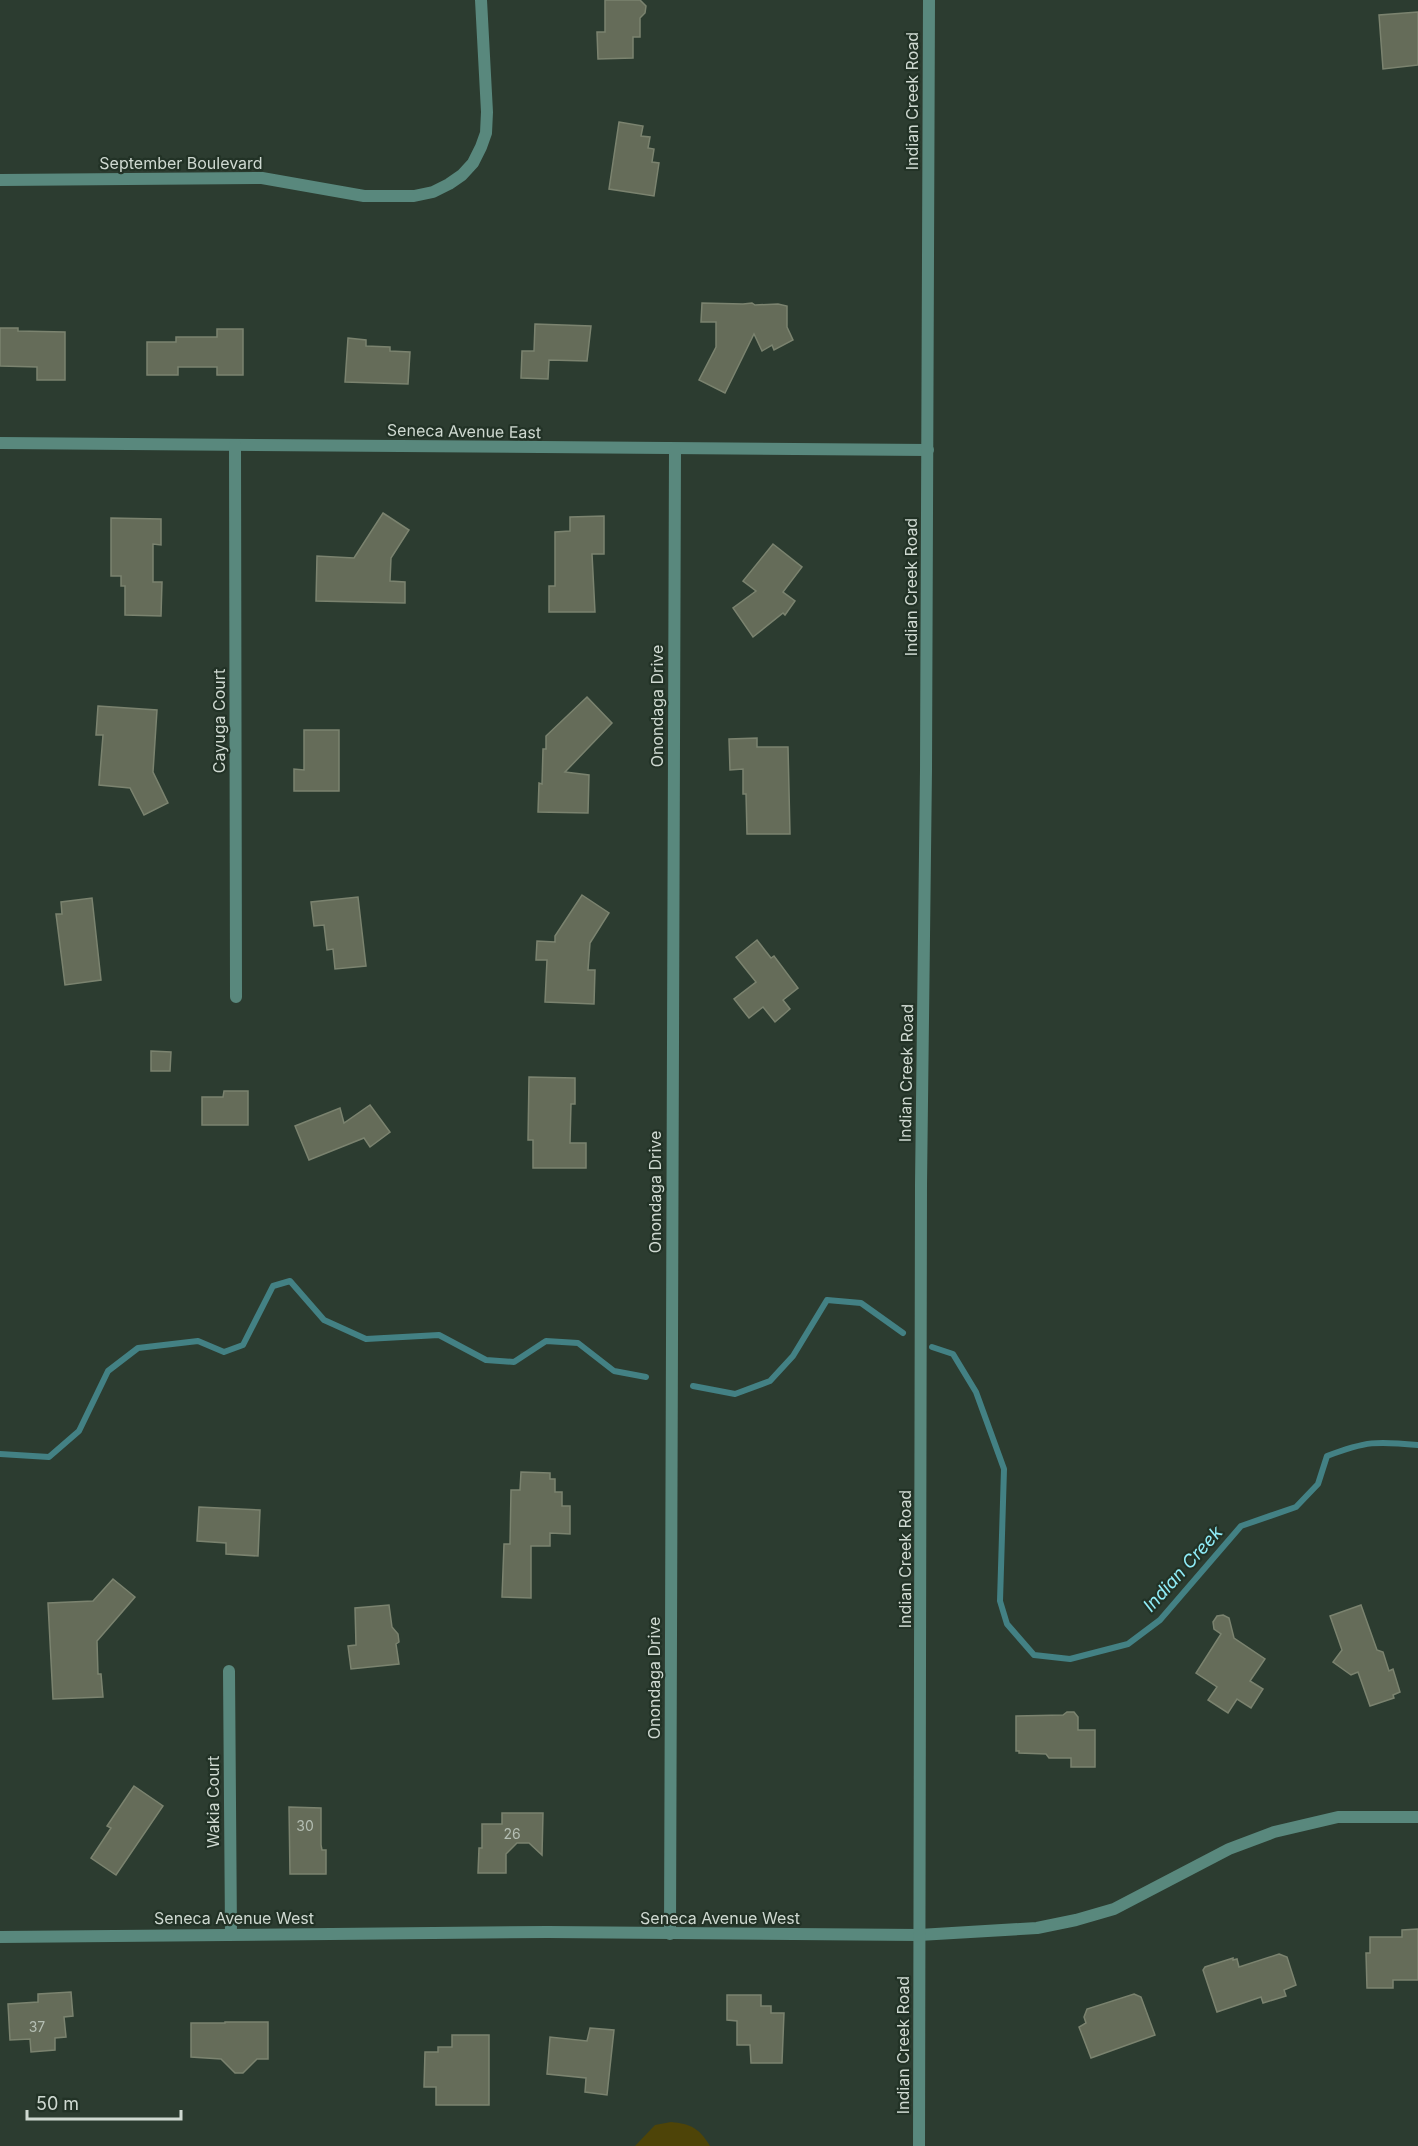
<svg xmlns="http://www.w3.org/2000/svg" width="1418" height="2146" font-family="Inter,sans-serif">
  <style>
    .green { fill: #4e4408 }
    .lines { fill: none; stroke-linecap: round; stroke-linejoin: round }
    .stream { stroke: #438184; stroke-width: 6 }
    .building { fill: #656c59; stroke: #7b836f; stroke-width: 1.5 }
    .minor { stroke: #59887d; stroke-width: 12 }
    .labels { text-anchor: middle; stroke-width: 4.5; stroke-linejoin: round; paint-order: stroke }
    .number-label { font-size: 14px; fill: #b4beb3 }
    .street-label { font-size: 16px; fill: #cfd9d1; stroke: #223226 }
    .water-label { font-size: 18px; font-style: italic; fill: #90edf8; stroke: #223226 }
  </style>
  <rect width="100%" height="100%" fill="#2c3c30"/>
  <!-- green -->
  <path class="green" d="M671,2122C691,2124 699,2128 710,2146H635L655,2125Z"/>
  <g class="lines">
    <!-- stream -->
    <g class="stream">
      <path d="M932,1347L953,1354L976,1392L1004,1469L1000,1601L1007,1624L1034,1655L1070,1659L1128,1644L1160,1620L1241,1526L1296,1507L1318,1484L1327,1456C1366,1441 1377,1441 1418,1445"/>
      <path d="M693,1386L735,1394L770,1381L793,1356L827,1300L861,1303L903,1333"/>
      <path d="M0,1454L49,1457L79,1431L108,1371L138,1348L198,1341L224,1352L243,1345L273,1286L290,1281L324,1320L366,1339L439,1335L486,1360L514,1362L546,1341L578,1343L614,1371L646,1377"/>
    </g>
  </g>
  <!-- building -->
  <g class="building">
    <path d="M605,0H640L646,6L645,13L640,18V37H633V58L598,59L597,32H605Z"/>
    <path d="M1418,12V65L1383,69L1379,15Z"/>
    <path d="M619,122L643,126L641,136L650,137L648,148L654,149L652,162L659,163L654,196L609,189Z"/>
    <path d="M702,303L743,304L752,303L755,305L778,304L787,306V327L793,340L774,350L772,345L762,351L754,334L725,393L699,380L716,347V322H701Z"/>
    <path d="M535,324L591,326L587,361L549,360L548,379L521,378L522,351H534Z"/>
    <path d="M0,328H18V331L65,332V380H37V367L0,366Z"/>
    <path d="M217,329H243V375H217V367H178V375H147V342H176V337H217Z"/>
    <path d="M348,338L366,340V346L390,347V351L410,352L408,384L345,382Z"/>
    <path d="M383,513L409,530L391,558L390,581L405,582V603L316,601L317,556L354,558Z"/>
    <path d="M604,516V554H592L595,612H549V586H555V532L570,531V517Z"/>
    <path d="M111,518L161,519V545L153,544V582H162L161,616L125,615V586H121V576H111Z"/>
    <path d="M773,544L802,567L783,592L795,601L785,615L783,613L753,637L733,608L756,591L743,581Z"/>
    <path d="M587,697L612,723L565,772L589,775L588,813L538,812L539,783L542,784L543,749H546V736Z"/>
    <path d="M98,706L157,710L153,772L168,803L144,815L130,788L99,785L103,735H96Z"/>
    <path d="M304,730H339V791H294V769L304,770Z"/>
    <path d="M757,738V747H788L790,834H747L746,794H743V769L730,770L729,739Z"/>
    <path d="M582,895L609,913L590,943L588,970H595L594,1004L545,1002L547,960H536L537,941L555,942V936Z"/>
    <path d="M358,897L366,966L335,969L333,949L327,950L324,925L314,926L311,902Z"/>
    <path d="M92,898L101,980L65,985L56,914H62L61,902Z"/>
    <path d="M757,940L771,958L774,956L798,988L783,1000L790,1009L775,1022L763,1007L749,1018L734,999L756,982L736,957Z"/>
    <path d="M151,1051L171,1052L170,1071H151Z"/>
    <path d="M529,1077L575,1078V1104H571L570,1143H586V1168H533V1140H528Z"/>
    <path d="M224,1091H248V1125H202V1097H223Z"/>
    <path d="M370,1105L390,1132L370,1147L364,1138L309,1160L295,1126L340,1108L344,1123Z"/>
    <path d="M521,1472L550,1473V1479H555V1492H562V1506H570V1534L550,1533V1546H531V1598L502,1597L504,1544H510L511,1490H520Z"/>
    <path d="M199,1507L260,1510L258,1556L226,1554V1543L197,1541Z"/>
    <path d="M113,1579L135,1597L97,1641L98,1674H101L103,1697L53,1699L48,1603L93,1601Z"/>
    <path d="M389,1605L392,1627L398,1634L399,1642L396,1644L399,1664L351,1669L348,1646L356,1645L355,1608Z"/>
    <path d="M1361,1605L1377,1650L1383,1652L1389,1671L1393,1669L1400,1692L1393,1695L1394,1698L1370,1706L1358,1672L1351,1675L1333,1662L1342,1650L1330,1616Z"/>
    <path d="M1223,1615L1229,1618L1234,1638L1265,1659L1250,1681L1263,1689L1251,1708L1237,1699L1228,1713L1208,1700L1217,1687L1196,1673L1221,1634L1214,1629L1213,1622L1217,1616Z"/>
    <path d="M1067,1712H1074L1078,1717V1730H1095V1767H1071V1758H1049L1046,1754L1019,1753V1751H1016V1716L1063,1715Z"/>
    <path d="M134,1786L163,1806L116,1875L91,1858L111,1828L107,1826Z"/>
    <path d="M289,1807L321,1808V1845L322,1850H326V1874H290Z"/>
    <path d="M502,1813H543L542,1855L529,1843H517L506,1854V1873H478L479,1848H482V1824H502Z"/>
    <path d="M1418,1929V1980H1393V1988H1367L1366,1953H1370V1937H1402V1930Z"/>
    <path d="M1279,1954L1287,1957L1296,1985L1284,1990L1286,1996L1263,2003L1261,1997L1217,2012L1203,1970L1205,1967L1233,1958V1960L1237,1959L1239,1967Z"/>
    <path d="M71,1992L73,2016L64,2017L66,2037L55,2038V2050L31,2052L30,2039L10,2040L8,2004L38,2002V1994Z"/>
    <path d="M1134,1994L1141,1997L1155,2035L1091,2058L1079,2027L1086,2023L1084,2017L1087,2009Z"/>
    <path d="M727,1995H761V2006H771V2013H784L782,2063H751L750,2045H737V2021L727,2020Z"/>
    <path d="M225,2022H268V2059H257L243,2073H235L221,2059L191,2057V2023H225Z"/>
    <path d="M590,2028L614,2030L607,2095L585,2092L586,2078L547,2074L550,2037L587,2041Z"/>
    <path d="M452,2035H489V2105H436V2087H424L425,2052H438V2047H452Z"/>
  </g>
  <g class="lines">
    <!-- minor -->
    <g class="minor">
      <path d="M0,180L262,178L364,196H414L433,192L449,184L462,175L473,163L481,147L486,133L487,112L481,0"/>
      <path d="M0,443L928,450"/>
      <path d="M235,445L236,997"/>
      <path d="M229,1671L231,1934"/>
      <path d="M670,1934L675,449"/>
      <path d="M0,1937L548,1932L919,1935L1037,1928L1076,1920L1114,1909L1229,1849L1274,1832L1338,1817H1418"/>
      <path d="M919,2146L921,1185L926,770L929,0"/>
    </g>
  </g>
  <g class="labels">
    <!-- number labels -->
    <g class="number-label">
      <text x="305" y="1831">30</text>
      <text x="512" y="1839">26</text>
      <text x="37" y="2032">37</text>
    </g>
    <!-- street labels -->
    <g class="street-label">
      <text transform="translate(912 101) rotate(-90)" y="6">Indian Creek Road</text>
      <text x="181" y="169">September Boulevard</text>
      <text transform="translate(464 431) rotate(1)" y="6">Seneca Avenue East</text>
      <text transform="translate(911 587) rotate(-90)" y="6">Indian Creek Road</text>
      <text transform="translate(657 706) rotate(-90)" y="6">Onondaga Drive</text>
      <text transform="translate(219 721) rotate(-90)" y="6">Cayuga Court</text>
      <text transform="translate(906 1073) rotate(-89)" y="6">Indian Creek Road</text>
      <text transform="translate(655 1192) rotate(-90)" y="6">Onondaga Drive</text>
      <text transform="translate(905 1559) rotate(-90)" y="6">Indian Creek Road</text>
      <text transform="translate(654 1678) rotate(-90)" y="6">Onondaga Drive</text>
      <text transform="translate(213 1802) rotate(-90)" y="6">Wakia Court</text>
      <text x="234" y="1924">Seneca Avenue West</text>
      <text x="720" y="1924">Seneca Avenue West</text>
      <text transform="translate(903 2045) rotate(-90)" y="6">Indian Creek Road</text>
    </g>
    <!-- water labels -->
    <g class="water-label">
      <text transform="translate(1183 1569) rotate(-48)" y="6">Indian Creek</text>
    </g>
  </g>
  <!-- scale -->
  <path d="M27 2110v9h154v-9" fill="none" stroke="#cfd9d1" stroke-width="3"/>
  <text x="36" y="2110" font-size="18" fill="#cfd9d1" stroke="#223226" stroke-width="4.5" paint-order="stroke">50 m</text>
</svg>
